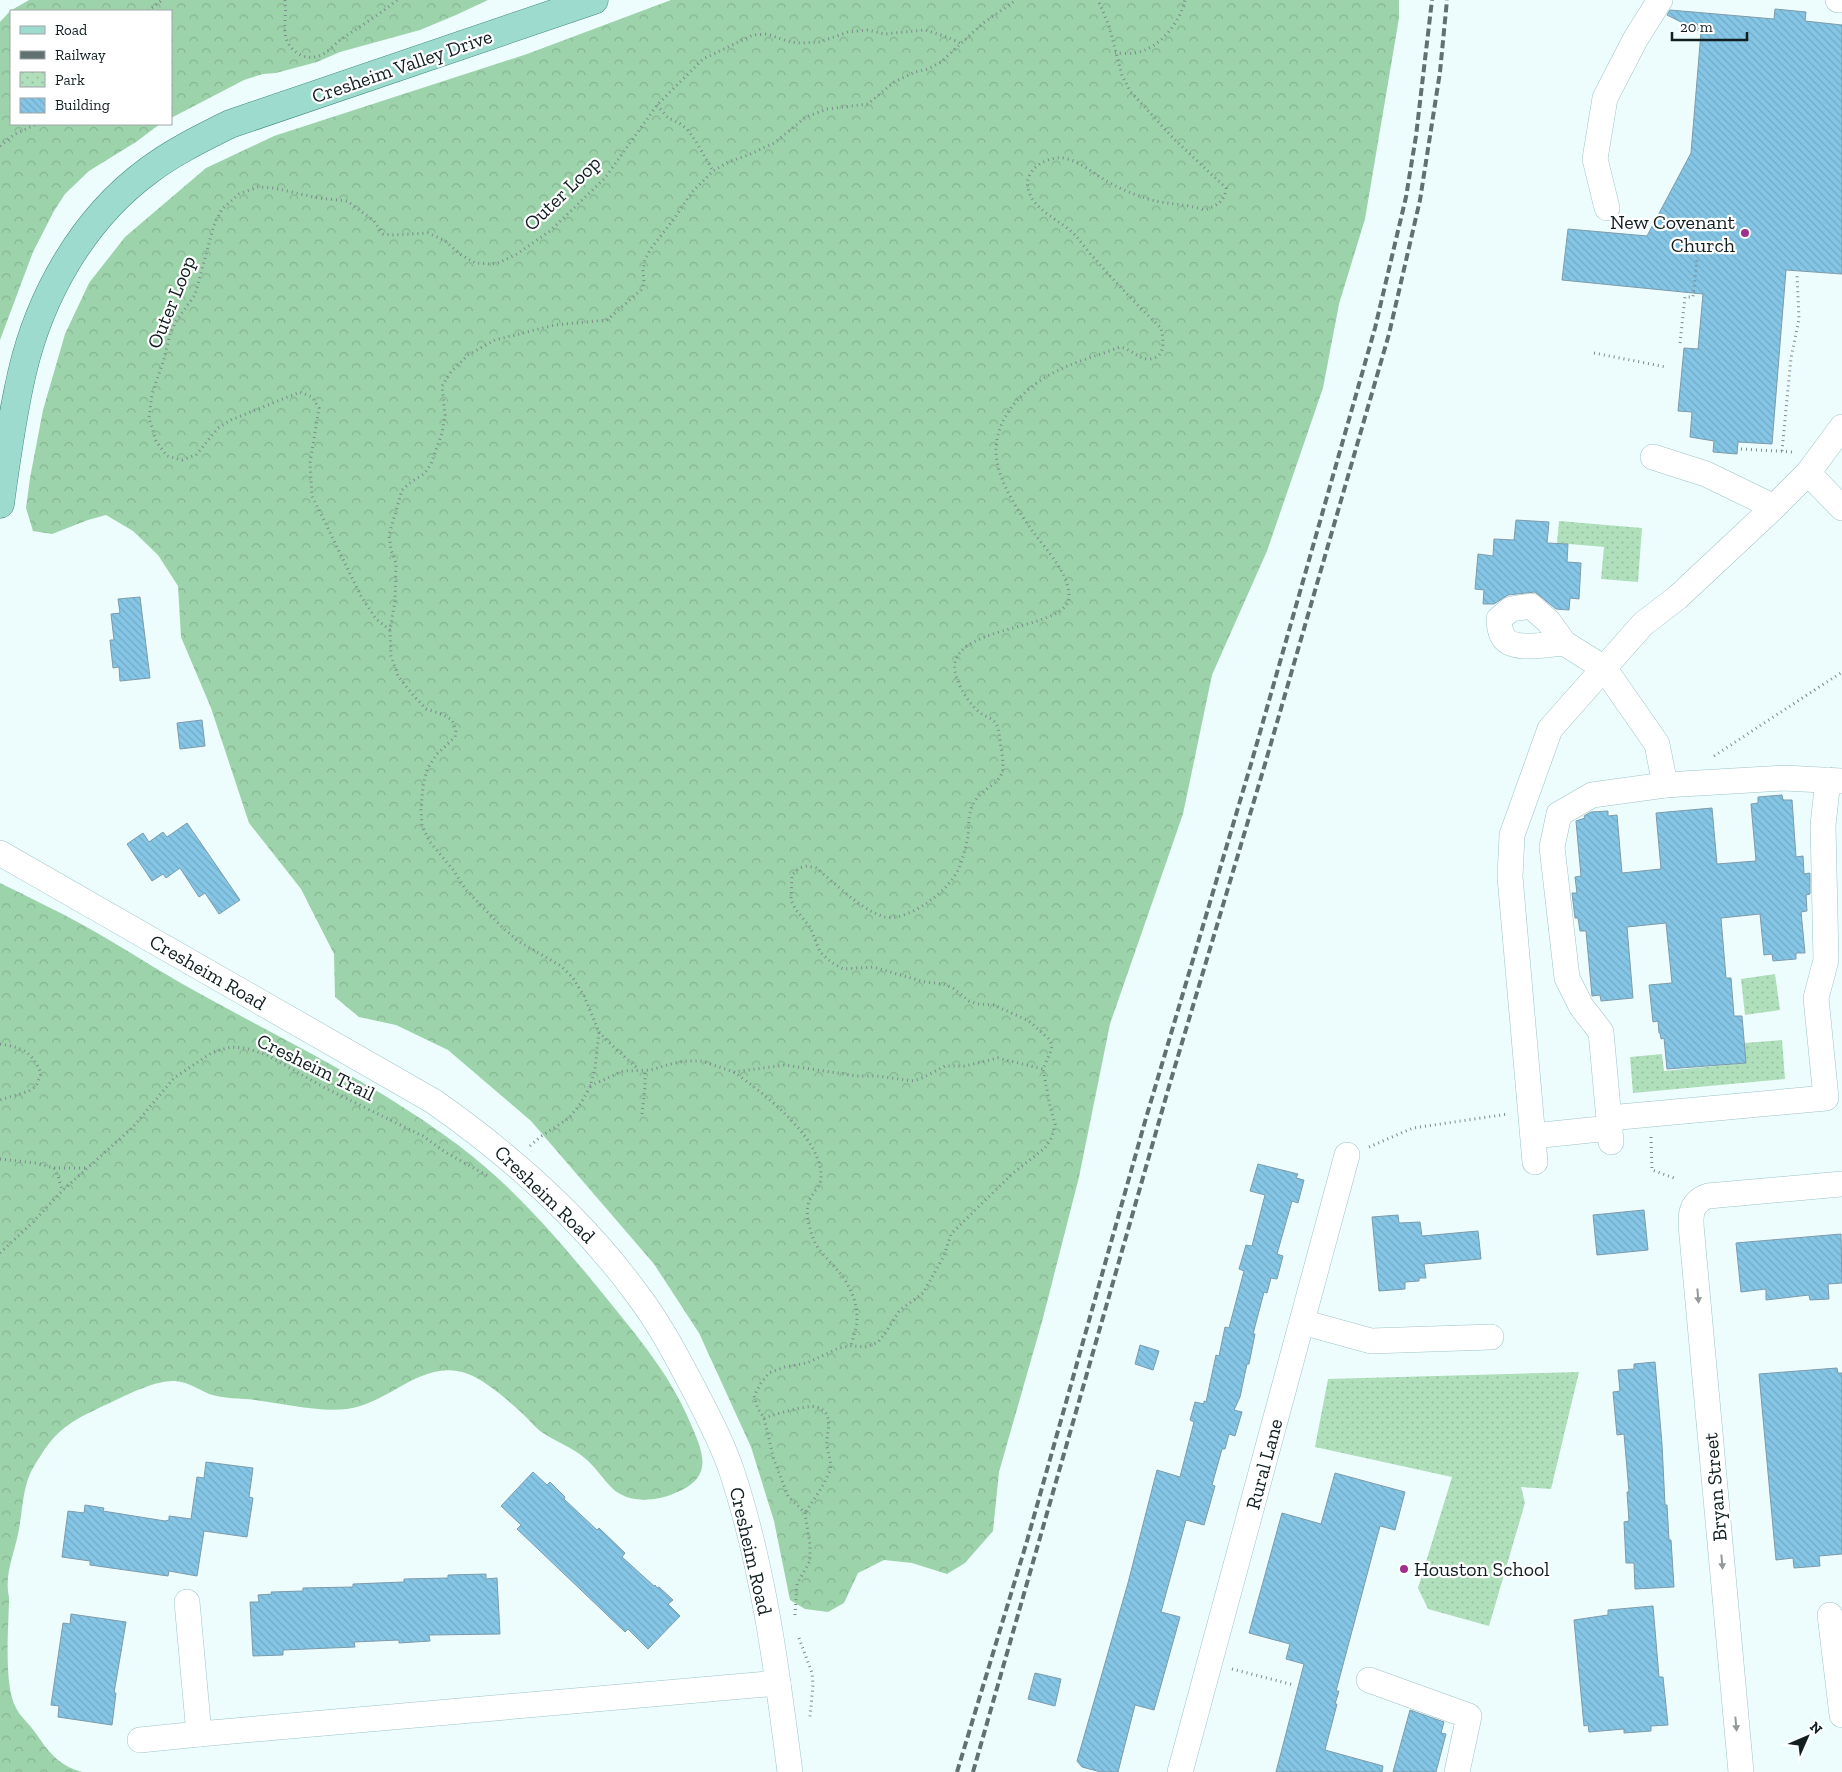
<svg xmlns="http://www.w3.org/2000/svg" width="1842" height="1772" font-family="'Zilla Slab',serif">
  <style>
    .forest { fill: url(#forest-crowns) }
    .park { fill: url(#park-dots) }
    .building { fill: url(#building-back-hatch); stroke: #7d9baa }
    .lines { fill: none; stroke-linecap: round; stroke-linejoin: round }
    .minor-casing { stroke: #9ec3c7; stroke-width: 26 }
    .major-casing { stroke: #418a7d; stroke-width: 29 }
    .path { stroke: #7c8b8d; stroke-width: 3; stroke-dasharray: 1 4; stroke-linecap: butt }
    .minor { stroke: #fff; stroke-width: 25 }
    .major { stroke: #9ddbce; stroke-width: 28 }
    .rail { stroke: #617071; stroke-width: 4; stroke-dasharray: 8 4; stroke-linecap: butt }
    .oneway { fill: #949a9b }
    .poi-dot { fill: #9f308e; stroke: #fff; stroke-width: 2 }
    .labels { text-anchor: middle; stroke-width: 4.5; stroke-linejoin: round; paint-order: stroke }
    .street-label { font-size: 20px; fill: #111f21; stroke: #fff }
    .poi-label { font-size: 20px; fill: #111f21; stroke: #fff; text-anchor: end }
  </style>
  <defs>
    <pattern id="forest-crowns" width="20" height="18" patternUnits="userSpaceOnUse" patternTransform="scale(1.25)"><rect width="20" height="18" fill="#9dd3aa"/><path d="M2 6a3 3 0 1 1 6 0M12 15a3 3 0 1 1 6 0" fill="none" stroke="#86b592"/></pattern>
    <pattern id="park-dots" width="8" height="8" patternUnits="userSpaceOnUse" patternTransform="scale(1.25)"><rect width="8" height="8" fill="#b0dfbb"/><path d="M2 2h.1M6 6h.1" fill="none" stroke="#96bfa0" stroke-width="1.8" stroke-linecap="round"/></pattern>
    <pattern id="building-back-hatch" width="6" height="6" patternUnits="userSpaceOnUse" patternTransform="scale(1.25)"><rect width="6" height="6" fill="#85c6e6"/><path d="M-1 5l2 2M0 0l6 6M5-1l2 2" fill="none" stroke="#72aac5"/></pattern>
  </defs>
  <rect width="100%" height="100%" fill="#edfdfe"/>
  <!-- forest -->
  <g class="forest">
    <path d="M29,0H488L456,15L420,30L340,52L317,62L276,73L263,74L244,80L171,118V11H11V124H160L136,142L89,171L65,194L54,211L33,252L0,340V22L10,11Z"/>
    <path d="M671,0H1399V18L1365,219L1339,304L1323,388L1267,551L1212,675L1183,814L1110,1024L1079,1177L1043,1318L999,1472L993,1531L965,1563L947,1574L912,1563L884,1560L858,1573L844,1603L828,1612L805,1609L790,1600L774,1521L751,1447L699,1333L654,1264L531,1121L448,1050L396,1025L359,1017L335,997L334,954L301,889L249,823L211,708L181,637L178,586L158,555L133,531L106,515L88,520L52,534L33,531L26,508L30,478L43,410L65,334L89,283L125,237L206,168L274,136L527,54Z"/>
    <path d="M0,883C28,897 56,910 83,925C121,946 157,970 195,991C283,1040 377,1084 458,1145C517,1189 566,1248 612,1305C641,1341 671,1377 689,1420C704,1454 715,1478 673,1494C653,1502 627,1503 612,1488C603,1479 596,1468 587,1460C573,1447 555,1442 540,1431C535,1427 531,1422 527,1418C514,1405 484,1379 468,1374C423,1357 390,1404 347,1409C316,1412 286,1404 255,1400C241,1398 223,1399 209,1394C198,1389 188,1382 175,1381C157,1380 130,1393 114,1401C82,1416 60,1424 41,1455C36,1463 31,1470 28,1479C22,1497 22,1516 18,1534C14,1554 4,1576 9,1597C9,1625 3,1684 16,1708C21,1718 31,1725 37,1735C49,1753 61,1767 83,1772H0Z"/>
  </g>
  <!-- park -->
  <g class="park">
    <path d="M1559,521L1642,528L1638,582L1601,579L1604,547L1557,543Z"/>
    <path d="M1775,974L1780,1010L1745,1015L1741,979Z"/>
    <path d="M1782,1040L1785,1079L1633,1093L1630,1057L1662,1054L1664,1071L1746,1063L1744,1043Z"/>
    <path d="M1579,1372L1551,1489L1521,1487L1525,1503L1489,1626L1428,1609L1418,1588L1452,1477L1315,1447L1328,1379Z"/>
  </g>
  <!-- building -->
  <g class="building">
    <path d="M1775,9L1806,12L1805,21L1842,25V274L1786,270L1772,444L1738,442L1737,454L1713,452L1714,441L1690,437L1692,412L1678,411L1684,348L1698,349L1703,294L1562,280L1568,229L1647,236L1691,153L1701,32L1667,15L1670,10L1774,19Z"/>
    <path d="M1516,520L1549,522L1547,543L1568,544L1567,562L1581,563L1579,599L1570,598L1569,610L1556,609L1535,592L1508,595L1494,604H1483L1484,590L1475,589L1478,554L1493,556L1494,539L1514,540Z"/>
    <path d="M140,597L150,678L120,681L119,667L113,668L110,640H114L111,614L120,613L118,599Z"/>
    <path d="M202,720L205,746L180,749L177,723Z"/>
    <path d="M1782,795L1783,800H1792L1796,857L1803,856L1804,874L1810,873V894L1806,895L1807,911L1801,912L1805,953H1796V959L1773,961L1772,954L1764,955L1760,914L1721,918L1726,978H1731L1734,1016H1742L1746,1063L1667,1069L1664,1038L1661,1039L1660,1033H1659L1658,1021L1653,1022L1649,985L1672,983L1666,923L1627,927L1633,998L1601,1001L1600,995L1592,996L1586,931H1580L1578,918H1575L1572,893H1577L1575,877L1581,876L1576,821L1585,818L1584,816L1591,812L1608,811V816L1617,815L1622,873L1661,869L1656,813L1712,808L1717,864L1756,861L1751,804L1758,803V797Z"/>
    <path d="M187,823L240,900L219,914L205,893L199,897L180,868L166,878L163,874L152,881L127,844L143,833L149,842L163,832L167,837Z"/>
    <path d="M1258,1164L1298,1174L1296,1178L1304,1180L1298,1203L1292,1201L1277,1254L1283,1256L1277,1279L1271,1278L1267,1293L1264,1292L1253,1334H1255L1249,1364H1247L1240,1397L1234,1410L1242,1412L1235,1436L1229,1434L1225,1449H1222L1212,1485L1215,1486L1204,1525L1186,1520L1161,1612L1180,1617L1154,1710L1135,1705L1118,1772H1101L1082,1767L1077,1761L1128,1583L1157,1470L1180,1477L1194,1422L1190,1420L1195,1402L1204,1404V1401L1206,1402L1216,1355L1219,1356L1225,1327L1229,1328L1244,1271L1239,1269L1246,1245L1252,1246L1265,1195L1250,1191Z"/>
    <path d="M1644,1210L1648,1250L1597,1255L1593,1215Z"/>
    <path d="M1398,1215L1399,1223L1420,1222L1422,1236L1478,1231L1481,1259L1424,1264L1426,1278H1419V1281L1405,1282V1289L1379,1291L1372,1217Z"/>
    <path d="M1841,1234L1842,1283L1828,1284L1829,1299L1810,1300L1809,1295L1766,1300V1289L1741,1292L1736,1243Z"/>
    <path d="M1140,1345L1159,1351L1153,1370L1135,1364Z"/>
    <path d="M1655,1362L1662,1444L1665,1505H1667L1669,1540H1671L1674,1587L1635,1589L1634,1563H1626L1624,1522L1629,1521L1627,1492H1629L1624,1434L1617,1435L1613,1392L1620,1391L1618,1370L1634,1369V1364Z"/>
    <path d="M1837,1368L1838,1373H1842V1554L1819,1556L1820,1566L1794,1568L1793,1558L1776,1560L1759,1374Z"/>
    <path d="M206,1462L253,1468L249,1497L253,1498L247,1537L204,1531L197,1576L169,1571L168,1576L90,1565V1561L62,1557L68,1511L84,1513L85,1505L104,1508L103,1511L165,1521L169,1520V1516L191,1519L197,1477L204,1478Z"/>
    <path d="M533,1472L547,1485L550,1482L565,1497L564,1499L597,1530L599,1528L625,1553L622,1557L654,1586L655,1585L657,1588L659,1587L673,1600L668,1604L680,1616L648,1649L628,1629L625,1632L517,1529L521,1525L501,1506Z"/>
    <path d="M1335,1473L1405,1492L1395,1530L1380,1526L1336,1691H1339L1335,1704H1337L1325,1750L1383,1766L1382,1772H1276L1304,1664L1286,1659L1290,1644L1249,1633L1282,1513L1321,1524Z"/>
    <path d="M486,1574V1579L497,1578L500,1634L429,1635L430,1641L399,1643V1640L354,1642L355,1647L283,1650V1655L253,1656L250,1602H259L258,1595L272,1594L271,1592L303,1591V1588L353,1587V1584L404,1582V1579L448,1578V1575Z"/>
    <path d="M1653,1606L1659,1677H1663L1668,1725L1651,1726V1731L1624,1733V1729L1589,1732L1588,1725L1584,1726L1574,1620L1608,1615V1610Z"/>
    <path d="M71,1614L126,1622L114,1693H116L112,1725L58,1717L59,1706L51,1705L63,1623L70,1624Z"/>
    <path d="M1035,1673L1061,1679L1055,1706L1028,1699Z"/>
    <path d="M1410,1710L1444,1722L1441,1733L1446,1734L1436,1772H1393Z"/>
  </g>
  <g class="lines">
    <!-- minor casing -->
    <g class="minor-casing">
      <g id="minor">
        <path d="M1838,0H1842"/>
        <path d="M1607,208L1595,159L1605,98L1636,38L1660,0"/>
        <path d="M1842,427L1808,473L1842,508"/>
        <path d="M1653,457L1706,474L1774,507"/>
        <path d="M1564,643C1548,644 1510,653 1502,635C1500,630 1499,624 1499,619L1511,609L1531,606L1549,622L1564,643L1604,668L1657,744L1665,785"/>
        <path d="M0,853L433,1101C510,1155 581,1217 637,1294C660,1324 678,1359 696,1393C709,1418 723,1445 732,1472C764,1569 777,1671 790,1772"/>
        <path d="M1609,1118L1826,1098L1816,998L1826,960L1823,825L1828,780"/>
        <path d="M1533,1136L1610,1128"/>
        <path d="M1611,1142L1601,1032L1581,1006L1567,978L1552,847L1559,814L1592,795L1665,785L1784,778L1842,781"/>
        <path d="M1535,1162L1510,877L1512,835L1550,729L1643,624L1678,597L1774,507L1808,473"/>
        <path d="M1302,1322L1371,1341L1491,1337"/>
        <path d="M187,1602L199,1734L778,1683"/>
        <path d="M1830,1615L1842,1715"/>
        <path d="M1369,1680L1469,1716L1457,1772"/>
        <path d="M140,1740L199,1734"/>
        <path d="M1180,1772L1347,1155"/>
        <path d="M1741,1772L1693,1247C1692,1227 1684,1204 1708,1196L1842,1184"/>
      </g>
    </g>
    <!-- major casing -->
    <g class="major-casing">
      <path id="major" d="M0,504C6,460 12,416 22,373C40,295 83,219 148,171C173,152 202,138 230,124L594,0"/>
    </g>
    <!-- path -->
    <g class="path">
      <path d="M285,0C287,12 283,27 286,38C290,52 306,61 319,56C327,53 334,45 340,40C359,27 379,15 397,0"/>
      <path d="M148,11L162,0"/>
      <path d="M1115,53C1121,53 1129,54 1135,53C1159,49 1180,23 1185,0"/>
      <path d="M657,105L668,118L679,123L687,129L697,143L713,171"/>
      <path d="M0,146L15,134L37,124"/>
      <path d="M1680,343L1685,297H1693L1697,260"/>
      <path d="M1594,353L1666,367"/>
      <path d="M1741,449L1793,452"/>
      <path d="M1782,451L1791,358L1799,319L1797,275"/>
      <path d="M390,630L376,619L361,596L312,496L310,463L319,408L312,397L300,392L231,420L218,428L196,455L182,460L167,456L156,441L149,418L152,394L164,359L170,334L176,321L195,295L214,225L222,209L239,194L258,187L274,188L318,198L347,201L374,221L383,234L392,235L428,233L444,240L460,254L475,263L496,264L517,254L550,231L605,178L657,105L703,59L753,35L767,34L790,42L801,43L820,42L848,32L867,30L885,34L925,30L947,37L960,43"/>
      <path d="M1714,756L1842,672"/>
      <path d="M599,1032C611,1045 625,1057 638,1069"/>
      <path d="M0,1044C22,1047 33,1052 41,1074L36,1086L29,1091L0,1100"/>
      <path d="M734,1072C763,1093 823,1138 821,1178C821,1185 816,1189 813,1194C803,1208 808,1223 813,1238C818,1251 829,1260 838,1271C849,1283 858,1303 857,1320C857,1328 853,1337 851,1346"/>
      <path d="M590,1086L623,1071L651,1070L674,1063L687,1061H702L734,1072L785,1065L857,1076H877L914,1081L924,1077L945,1066H965L998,1058L1043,1069"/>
      <path d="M642,1114L645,1087V1070"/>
      <path d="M1651,1137L1652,1170L1674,1178"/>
      <path d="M530,1146L540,1137L569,1118L581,1103L590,1087L595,1068L599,1032L584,996L573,978L561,966L518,941L501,926L466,890L454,871L430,842L422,826L421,809L423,786L427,769L437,754L455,737L456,730L452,720L442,714L426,709L413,695L398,676L391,656L390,630L395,601L396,563L391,550L389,535L402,490L411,482L424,474L431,464L442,433L445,415L442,386L451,372L468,355L495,340L555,325L607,320L641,290L644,283L643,270L645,259L652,247L674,219L692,192L713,171L728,162L748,155L774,143L806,117L827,109L868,104L894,82L915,72L928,69L941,62L982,24L1016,0"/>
      <path d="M1369,1147L1413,1128L1508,1114"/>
      <path d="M0,1159L36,1163L54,1168L58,1176L62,1190"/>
      <path d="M54,1168H86"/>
      <path d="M0,1253L33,1222L62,1191L133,1127L174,1078L213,1052L231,1047L245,1048L267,1055L327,1089L423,1136L445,1152L490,1177"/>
      <path d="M764,1418C773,1415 808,1404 816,1407C837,1412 825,1436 827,1447C828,1455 832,1461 830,1470C825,1485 813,1500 805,1513"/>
      <path d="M795,1615L797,1584L810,1561V1545L805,1513L788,1496L774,1460L764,1418L758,1409L754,1396L761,1383L769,1373L785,1367L807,1363L839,1348L851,1346L867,1347L878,1342L886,1332L899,1311L923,1293L944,1256L951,1234L1012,1174L1045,1148L1052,1137L1055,1124L1050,1106L1043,1069L1051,1051L1052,1046L1049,1039L1029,1021L994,1005L978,1004L969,1001L953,988L943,984L925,982L873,967L843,969L831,962L820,952L810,927L796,910L791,900L792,875L799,868L807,866L816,868C835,883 862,911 885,917C899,920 916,910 927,903C942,892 955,880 961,863C964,854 966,845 968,836C969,828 968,818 971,810C977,789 996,788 1002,773C1005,764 1000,744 999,733C996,717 990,720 979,712C967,702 948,672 957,657C974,624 1071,628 1069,595C1068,572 1047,551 1034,533C1018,511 998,482 996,453C995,414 1028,384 1061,369C1080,360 1100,355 1120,347C1131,349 1139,359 1148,359C1166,359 1164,340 1161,328C1138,306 1116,283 1095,259C1088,252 1082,243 1076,236C1061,220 1037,213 1029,192C1021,172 1045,156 1063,158C1082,161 1094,175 1110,183C1121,189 1133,194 1145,198C1164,205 1185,203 1204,210C1217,206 1225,201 1226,188L1175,140L1130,91L1122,75L1109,26L1098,0"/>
      <path d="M799,1638L812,1673L813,1685L810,1717"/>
      <path d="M1232,1669L1294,1685"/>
    </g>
    <!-- minor -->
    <use href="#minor" class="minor"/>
    <!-- major -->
    <use href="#major" class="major"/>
    <!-- rail -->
    <g class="rail">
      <path d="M957,1772L1027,1541L1146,1118L1251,764L1375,328L1406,197L1416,136L1432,0"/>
      <path d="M973,1772L1170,1083L1265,764L1389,334L1420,200L1440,72L1447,0"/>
    </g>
  </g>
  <!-- one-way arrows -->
  <defs><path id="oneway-solid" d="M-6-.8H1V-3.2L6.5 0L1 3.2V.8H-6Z" transform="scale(1.25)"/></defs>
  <g class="oneway">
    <use href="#oneway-solid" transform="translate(1698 1296) rotate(85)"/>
    <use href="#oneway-solid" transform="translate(1722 1562) rotate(85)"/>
    <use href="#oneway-solid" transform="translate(1736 1724) rotate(85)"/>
  </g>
  <!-- markers -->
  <g class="poi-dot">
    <circle cx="1745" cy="233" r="5"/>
    <circle cx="1404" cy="1569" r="5"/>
  </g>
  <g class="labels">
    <!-- street labels -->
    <g class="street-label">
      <text transform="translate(402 66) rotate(-19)" y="7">Cresheim Valley Drive</text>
      <text transform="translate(562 193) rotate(-44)" y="7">Outer Loop</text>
      <text transform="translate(171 302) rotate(-68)" y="7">Outer Loop</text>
      <text transform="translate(208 972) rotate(30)" y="7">Cresheim Road</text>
      <text transform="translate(316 1067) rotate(26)" y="7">Cresheim Trail</text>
      <text transform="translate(545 1194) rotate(44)" y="7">Cresheim Road</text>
      <text transform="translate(1264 1464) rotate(-75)" y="7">Rural Lane</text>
      <text transform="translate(1715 1487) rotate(-95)" y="7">Bryan Street</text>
      <text transform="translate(751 1551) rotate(77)" y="7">Cresheim Road</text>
    </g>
    <!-- poi labels -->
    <g class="poi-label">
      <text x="1735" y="229">New Covenant<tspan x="1735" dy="23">Church</tspan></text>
      <text x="1414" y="1576" text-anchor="start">Houston School</text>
    </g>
  </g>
  <!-- legend -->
  <rect x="10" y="10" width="162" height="115" fill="#ffffff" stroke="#a0a5a6"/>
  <rect x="20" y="26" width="25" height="8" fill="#9ddbce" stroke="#a0a5a6"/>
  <text x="55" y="35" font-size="15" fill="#111f21">Road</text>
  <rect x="20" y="51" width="25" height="8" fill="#617071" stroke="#a0a5a6"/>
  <text x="55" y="60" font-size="15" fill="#111f21">Railway</text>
  <rect x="20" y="72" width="25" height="15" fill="url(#park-dots)" stroke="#a0a5a6"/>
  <text x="55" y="85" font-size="15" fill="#111f21">Park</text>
  <rect x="20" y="98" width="25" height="15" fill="url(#building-back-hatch)" stroke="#a0a5a6"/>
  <text x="55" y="110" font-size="15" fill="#111f21">Building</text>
  <!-- north arrow -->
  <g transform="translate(1807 1737) rotate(45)" stroke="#ffffff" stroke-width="4" paint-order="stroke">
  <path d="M0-4L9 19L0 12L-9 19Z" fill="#111f21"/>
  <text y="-8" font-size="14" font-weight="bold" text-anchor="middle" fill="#111f21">N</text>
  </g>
  <!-- scale -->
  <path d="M1672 32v8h75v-8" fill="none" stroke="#111f21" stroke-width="2.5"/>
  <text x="1680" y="32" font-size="15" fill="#111f21" stroke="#ffffff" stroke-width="4" paint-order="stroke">20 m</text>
</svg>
